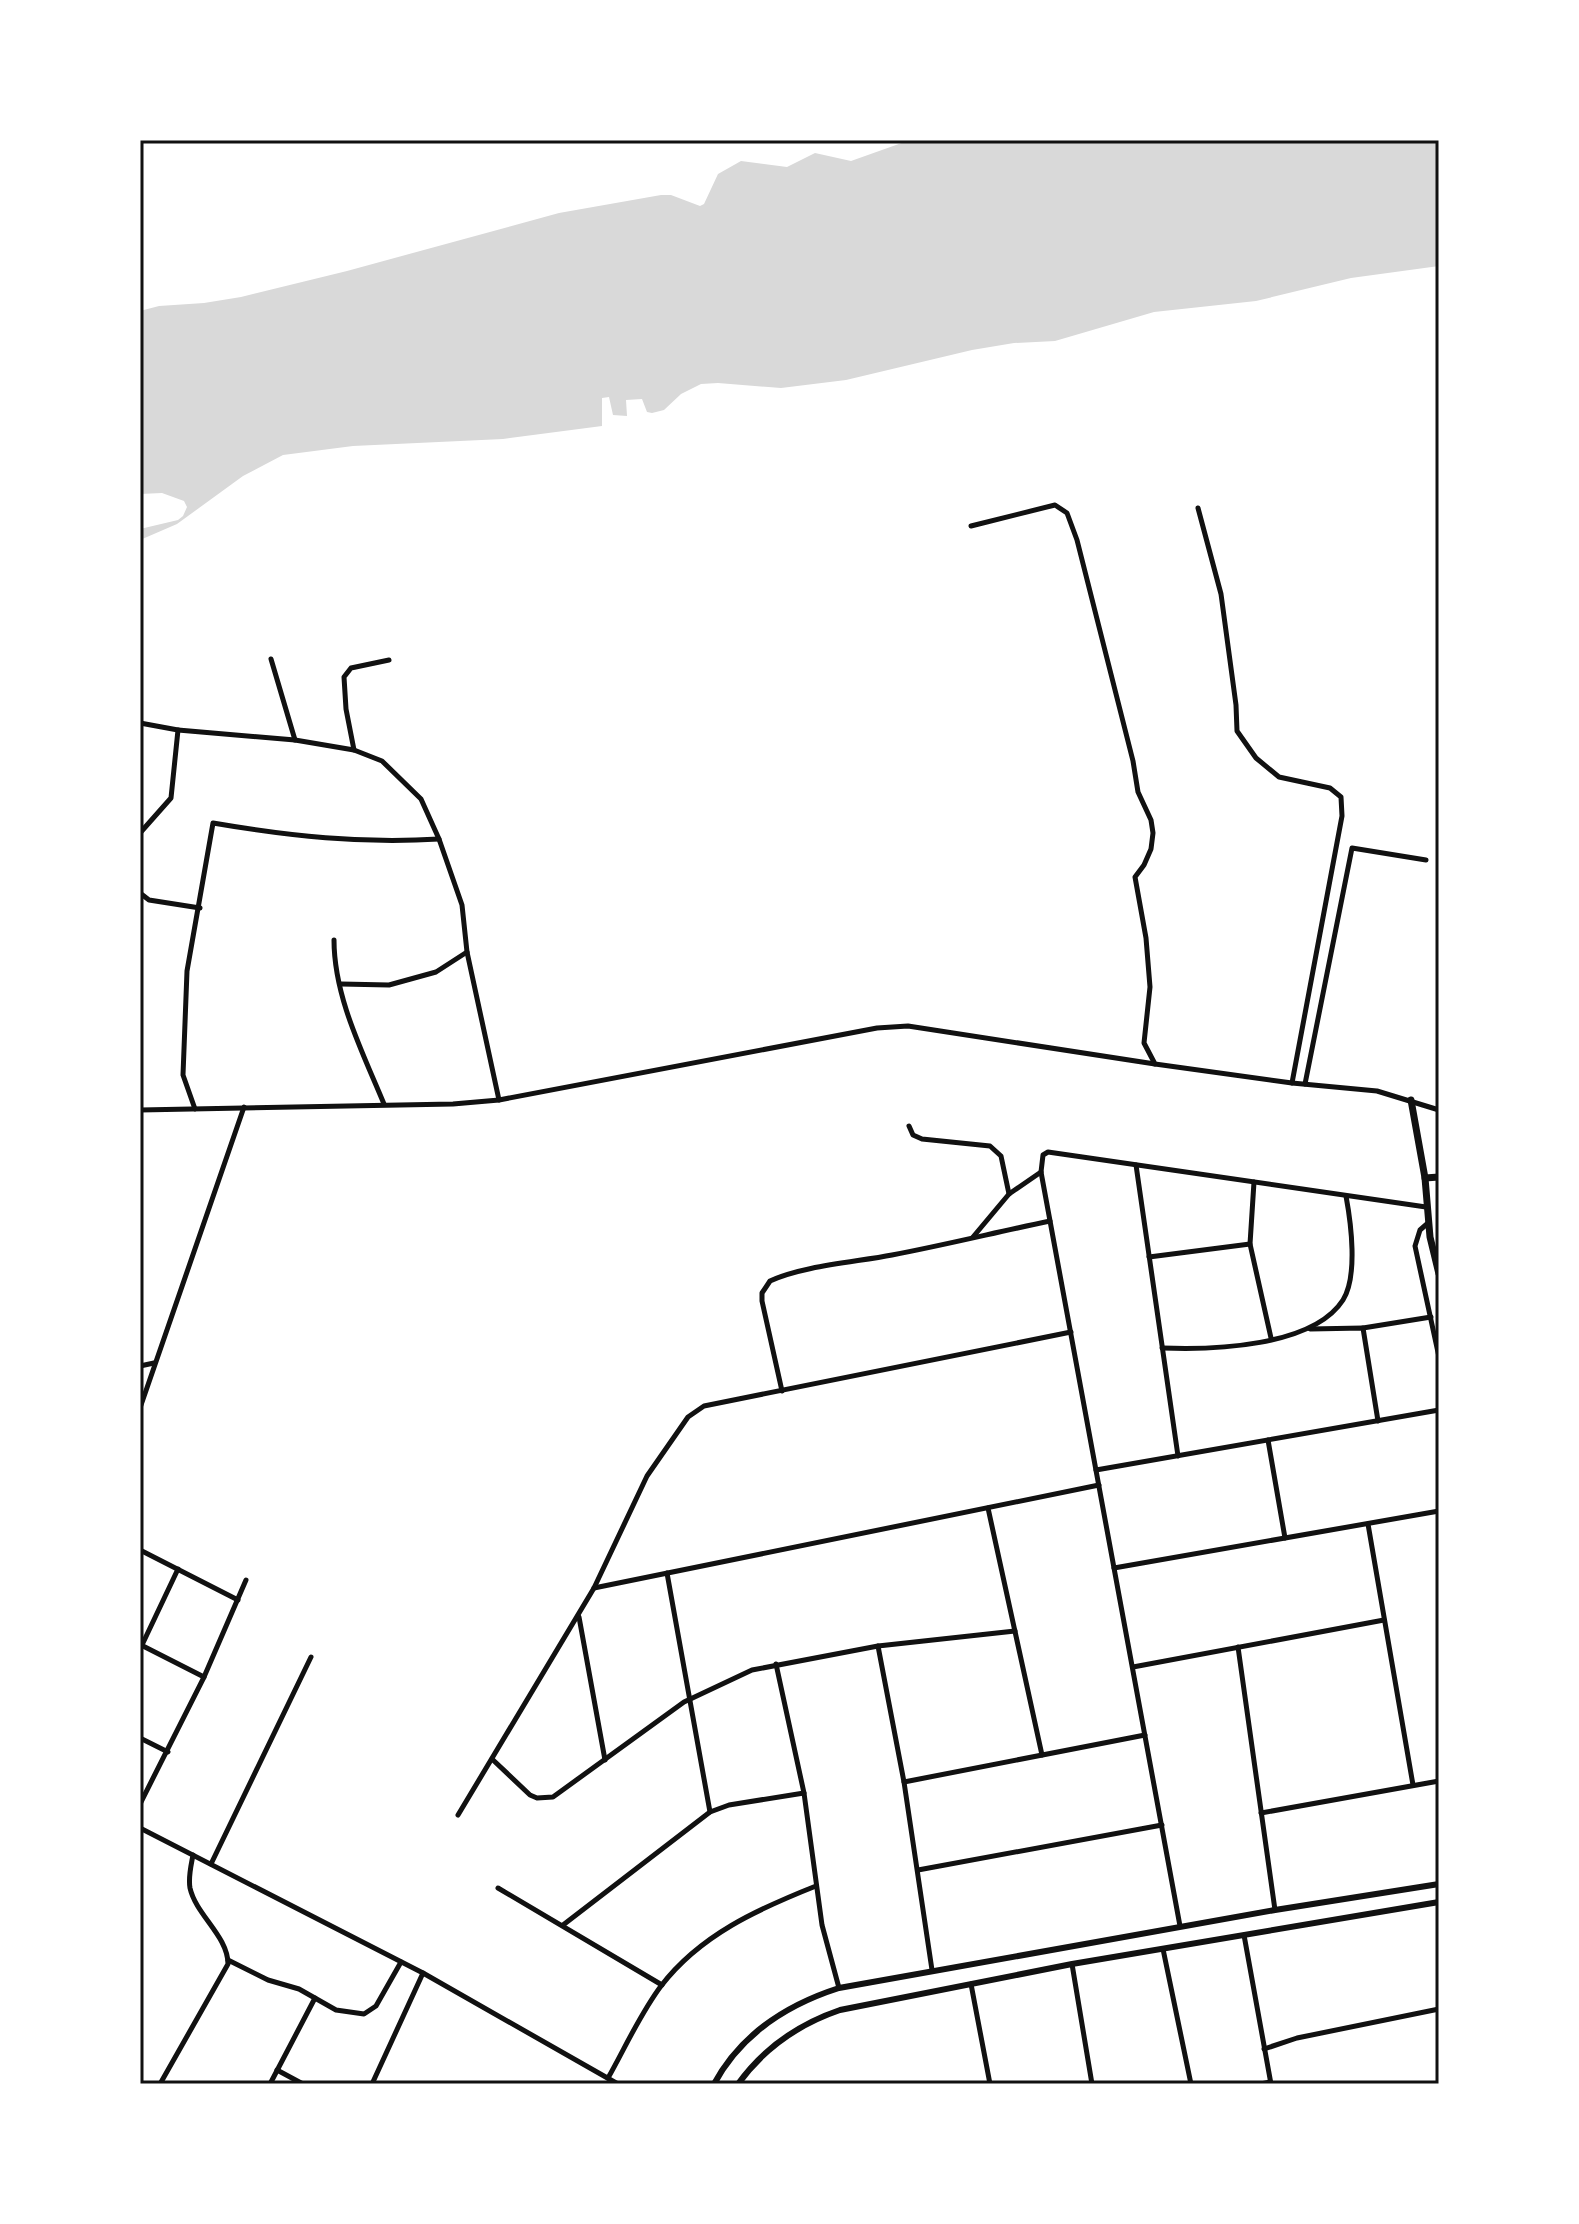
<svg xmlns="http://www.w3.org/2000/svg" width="1579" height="2224" font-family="Montserrat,sans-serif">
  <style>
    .water { fill: #d9d9d9 }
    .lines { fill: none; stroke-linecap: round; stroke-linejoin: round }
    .minor { stroke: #111; stroke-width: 5 }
    .tertiary { stroke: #111; stroke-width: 6 }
    .secondary { stroke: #111; stroke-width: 7 }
    .neatline { fill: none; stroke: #111; stroke-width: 3 }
  </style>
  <rect width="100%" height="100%" fill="#fff"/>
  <!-- water -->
  <path class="water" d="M910,140H1439V266L1351,278L1256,301L1154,312L1055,341L1014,343L972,350L846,380L781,388L718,383L701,384L681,394L664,410L652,413L647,412L642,399L626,400L627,416L613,415L609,397L602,398V426L503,439L353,446L283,455L243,476L177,524L140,540V529L178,520L183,516L187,507L184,501L162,493L140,494V311L159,306L204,303L241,297L347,271L559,213L661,195H671L700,206L704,204L718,174L741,161L787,167L815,153L851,161Z"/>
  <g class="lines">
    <!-- minor -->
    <g class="minor">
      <path d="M1198,508L1221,594L1236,705L1237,731L1256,758L1279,777L1330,788L1341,797L1342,816L1292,1083"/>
      <path d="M971,526L1055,505L1067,513L1077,540L1133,761L1138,792L1151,820L1153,833L1151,849L1144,865L1135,877L1146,938L1150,987L1144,1043L1155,1064L1292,1083L1377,1091L1439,1110"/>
      <path d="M271,659L295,740"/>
      <path d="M140,723L178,730"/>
      <path d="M354,750L346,709L344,677L351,668L389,660"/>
      <path d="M140,833L171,798L178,730L295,740L354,750L382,761L421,799L439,839L462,905L467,952L499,1100"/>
      <path d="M140,893L149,900L200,908"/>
      <path d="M334,940C334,997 363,1053 384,1104"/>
      <path d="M341,984L389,985L436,972L467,952"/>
      <path d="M1305,1084L1352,848L1426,860"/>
      <path d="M195,1109L183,1075L187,971L213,823C289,836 362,844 439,839"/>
      <path d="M140,1110L453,1104L499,1100L877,1028L908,1026L1155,1064"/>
      <path d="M909,1126L913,1135L922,1139L990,1146L1001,1156L1009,1194"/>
      <path d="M1136,1165L1178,1456"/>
      <path d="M1254,1182L1250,1244L1271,1338"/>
      <path d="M1428,1223L1420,1230L1415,1246L1439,1357"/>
      <path d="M973,1237L1009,1194L1041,1172"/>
      <path d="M1149,1257L1250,1244"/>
      <path d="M1363,1328L1431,1317"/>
      <path d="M1310,1329L1363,1328L1378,1421"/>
      <path d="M1162,1348C1212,1350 1313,1347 1343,1300C1358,1276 1351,1223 1346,1196"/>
      <path d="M140,1366L154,1363"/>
      <path d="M782,1391L762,1301V1293L770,1281C802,1266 856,1262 892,1255C945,1245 997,1232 1050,1221"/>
      <path d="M140,1408L244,1107"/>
      <path d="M1268,1440L1285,1538"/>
      <path d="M1096,1470L1439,1410"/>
      <path d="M988,1508L1042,1755"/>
      <path d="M1368,1524L1413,1785"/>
      <path d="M140,1550L238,1600"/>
      <path d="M1114,1568L1439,1511"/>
      <path d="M667,1573L710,1812"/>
      <path d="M594,1588L1099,1485"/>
      <path d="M579,1617L605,1760"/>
      <path d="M141,1645L204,1677"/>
      <path d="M142,1645L178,1569"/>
      <path d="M878,1646L904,1782L932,1970"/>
      <path d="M1238,1647L1275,1910"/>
      <path d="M776,1664L804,1793L822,1925L839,1988"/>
      <path d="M1133,1667L1384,1620"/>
      <path d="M140,1738L168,1752"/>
      <path d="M492,1759L530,1795L537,1798L553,1797L684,1702L752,1670L878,1646L1015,1631"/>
      <path d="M904,1782L1145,1735"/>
      <path d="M140,1804L204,1677L246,1580"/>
      <path d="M1261,1813L1439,1781"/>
      <path d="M458,1815L594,1588L647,1476L688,1417L704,1406L1071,1332"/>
      <path d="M140,1828L423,1973L618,2084"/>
      <path d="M211,1864L311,1657"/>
      <path d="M918,1870L1162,1825"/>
      <path d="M498,1888L662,1985"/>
      <path d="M563,1925L710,1812L729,1805L804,1793"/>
      <path d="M1180,1926L1041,1172L1043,1155L1048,1152L1426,1207"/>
      <path d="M1244,1935L1271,2084"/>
      <path d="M1163,1949L1191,2084"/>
      <path d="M228,1960L268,1980L299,1989L336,2010L364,2014L376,2006L401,1962"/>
      <path d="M1072,1964L1092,2084"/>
      <path d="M971,1984L990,2084"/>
      <path d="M1264,2049L1297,2038L1439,2009"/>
      <path d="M277,2070L303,2084"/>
      <path d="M608,2078C625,2048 640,2014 661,1986C700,1935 758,1909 816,1886"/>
      <path d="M160,2084L228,1964C228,1936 196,1915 190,1888C188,1877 191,1866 193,1855"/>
      <path d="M270,2084L315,1998"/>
      <path d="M372,2084L423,1973"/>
      <path d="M1261,2084L1270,2082"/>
    </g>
    <!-- tertiary -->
    <g class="tertiary">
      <path d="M714,2084C741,2034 786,2005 839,1988L1275,1910L1439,1884"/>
      <path d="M738,2084C764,2048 799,2024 840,2010L1072,1964L1439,1902"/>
    </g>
    <!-- secondary -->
    <g class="secondary">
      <path d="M1411,1100L1425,1178L1430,1237L1439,1274"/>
      <path d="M1425,1178L1439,1177"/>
    </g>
  </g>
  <!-- border -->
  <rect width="1579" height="2224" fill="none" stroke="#ffffff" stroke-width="284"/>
  <rect x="142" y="142" width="1295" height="1940" class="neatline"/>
</svg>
